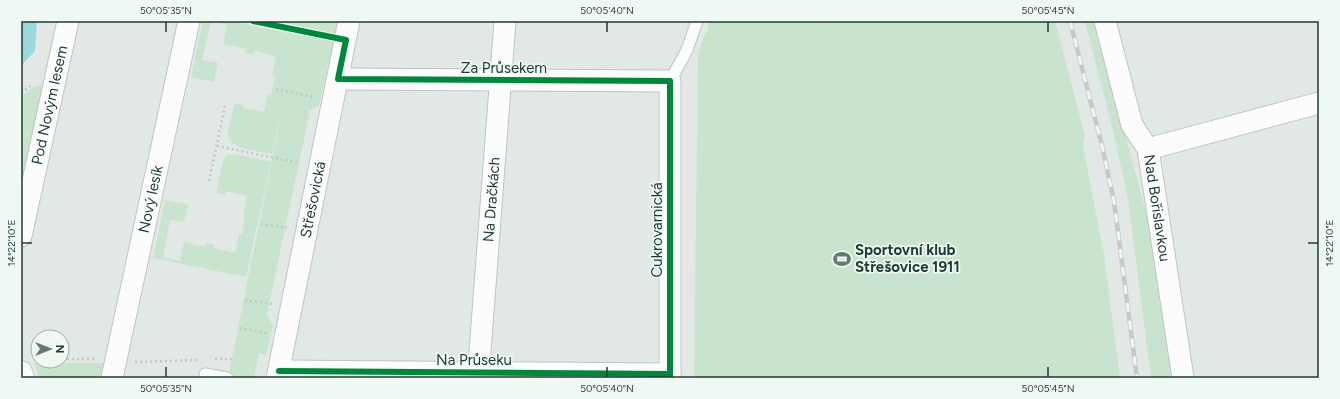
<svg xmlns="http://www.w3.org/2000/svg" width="1340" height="399" font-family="Figtree,sans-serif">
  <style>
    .green { fill: #c9e4ce }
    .water { fill: #9dd9dc }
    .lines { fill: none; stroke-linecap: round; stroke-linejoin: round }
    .service-casing { stroke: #bfc5c2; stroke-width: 13 }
    .minor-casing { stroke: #bfc5c2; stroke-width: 23 }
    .tertiary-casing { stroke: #bfc5c2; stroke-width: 24 }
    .path { stroke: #bfc9c5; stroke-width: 2.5; stroke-dasharray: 2 3; stroke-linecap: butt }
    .service { stroke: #fbfcfb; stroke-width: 11 }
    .minor { stroke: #fbfcfb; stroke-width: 21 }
    .tertiary { stroke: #fbfcfb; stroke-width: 22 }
    .rail-casing { stroke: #c5cac8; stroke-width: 4.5 }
    .rail { stroke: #eff8f3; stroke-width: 3; stroke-dasharray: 9; stroke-linecap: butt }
    .cycleway-casing { stroke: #eff8f3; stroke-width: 8 }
    .cycleway { stroke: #00873e; stroke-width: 6 }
    .ticks { fill: none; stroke: #1e3d32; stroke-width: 1.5 }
    .labels { text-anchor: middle; stroke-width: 3.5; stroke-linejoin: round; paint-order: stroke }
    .street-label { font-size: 15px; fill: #1e3d32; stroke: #eff8f3 }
    .poi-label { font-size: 15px; font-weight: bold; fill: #1e3d32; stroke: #eff8f3; text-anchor: start }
    .neatline { fill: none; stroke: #1e3d32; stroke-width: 1.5 }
    .ticks-label { font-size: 10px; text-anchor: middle; fill: #1e3d32 }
  </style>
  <rect width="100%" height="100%" fill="#e2e8e5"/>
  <!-- green -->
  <g class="green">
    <path d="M203,21H231L297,35L298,26L276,21L338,22L319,105L310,111L267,314L273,326L266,355L259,353L254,378H228L283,105L272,154C261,151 227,150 228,133C229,123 233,113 235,103L243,105V108L264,112L268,94H271L275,75H272L276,56L255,51L254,54L245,53L246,49L223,44L227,25L211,21L202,60L218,63L214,82L191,77Z"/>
    <path d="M708,21H1055L1085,136L1083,146L1104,255L1120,378H694L698,55L703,38L708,29Z"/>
    <path d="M1085,21H1095L1150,228L1174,378H1151L1128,199L1116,143Z"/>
    <path d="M47,85L21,206V97L35,86Z"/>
    <path d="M234,154L271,162L246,277L153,258L165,200L188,204L184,222L170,220L163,258L180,261L184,242L205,247L206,243L214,245V248L235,253L239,234H242L245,216L243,215L247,196L226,191L225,195L216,193L223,161L227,155Z"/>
    <path d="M34,363H106L103,378H39Z"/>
  </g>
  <!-- water -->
  <path class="water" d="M21,21H37L35,51L21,66Z"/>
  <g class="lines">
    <!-- service casing -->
    <g class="service-casing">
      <g id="service">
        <path d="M670,81L687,50L697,21"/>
        <path d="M205,374L227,378"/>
      </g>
    </g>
    <!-- minor casing -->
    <g class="minor-casing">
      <g id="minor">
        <path id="s1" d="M1105,21L1132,125L1148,149L1183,378"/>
        <path d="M338,79L670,81V378"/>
        <path d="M1148,149L1319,103"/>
        <path id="s2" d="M21,236L68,21"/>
        <path d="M279,371L670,374"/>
        <path id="s3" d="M112,378L189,21"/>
        <path id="s4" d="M277,378L349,21"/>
        <path id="s5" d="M478,378L505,21"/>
      </g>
    </g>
    <!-- tertiary casing -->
    <g class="tertiary-casing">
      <path id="tertiary" d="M21,372L23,378"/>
    </g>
    <!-- path -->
    <g class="path">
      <path d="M253,21L302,31"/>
      <path d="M822,21L830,22"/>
      <path d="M276,89L313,97"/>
      <path d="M21,93L33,84"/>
      <path d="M217,146L300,163"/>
      <path d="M209,181L225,106"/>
      <path d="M261,224L287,228"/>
      <path d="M245,300L273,304"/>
      <path d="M240,328L267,333"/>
      <path d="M62,359H95"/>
      <path d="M215,359H233"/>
      <path d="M135,362L198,360"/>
    </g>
    <!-- service -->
    <use href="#service" class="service"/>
    <!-- minor -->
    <use href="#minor" class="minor"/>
    <!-- tertiary -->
    <use href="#tertiary" class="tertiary"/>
    <!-- rail casing -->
    <g class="rail-casing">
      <path id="rail" d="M1070,21L1102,146L1114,201L1137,378"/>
    </g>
    <!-- rail -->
    <use href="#rail" class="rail"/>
    <!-- cycleway casing -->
    <g class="cycleway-casing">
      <g id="cycleway">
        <path d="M253,21L346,40L338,79L670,81V378"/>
        <path d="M279,371L670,374"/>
      </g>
    </g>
    <!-- cycleway -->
    <use href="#cycleway" class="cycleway"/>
  </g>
  <!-- ticks -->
  <path class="ticks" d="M166,22V32M607,22V32M1048,22V32M22,243H32M1308,243H1318M166,367V377M607,367V377M1048,367V377"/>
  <!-- icons -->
  <defs>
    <g id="stadium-bare" transform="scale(1.38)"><path d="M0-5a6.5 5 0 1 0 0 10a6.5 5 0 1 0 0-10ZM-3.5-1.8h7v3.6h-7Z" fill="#637971" stroke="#eff8f3" stroke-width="2.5" paint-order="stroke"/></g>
  </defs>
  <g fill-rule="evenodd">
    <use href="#stadium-bare" x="842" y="259"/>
  </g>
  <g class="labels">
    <!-- street labels -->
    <g class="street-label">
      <text x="504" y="73">Za Průsekem</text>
      <text dy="5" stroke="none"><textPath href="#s2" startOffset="134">Pod Novým lesem</textPath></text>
      <text dy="5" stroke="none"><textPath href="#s5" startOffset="179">Na Dračkách</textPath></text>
      <text dy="5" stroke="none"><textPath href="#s3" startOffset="183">Nový lesík</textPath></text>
      <text dy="5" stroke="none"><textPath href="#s4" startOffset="182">Střešovická</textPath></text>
      <text dy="5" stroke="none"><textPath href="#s1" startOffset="196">Nad Bořislavkou</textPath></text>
      <text transform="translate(657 230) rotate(-90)" y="5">Cukrovarnická</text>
      <text x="474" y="365">Na Průseku</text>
    </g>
    <!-- poi labels -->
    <g class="poi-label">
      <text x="855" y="255">Sportovní klub<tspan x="855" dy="17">Střešovice 1911</tspan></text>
    </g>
  </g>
  <!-- border -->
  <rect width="1340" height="399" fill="none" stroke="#eff8f3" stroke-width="44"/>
  <!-- north arrow -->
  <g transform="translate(50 349) rotate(90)"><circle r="19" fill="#eff8f3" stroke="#9bada6"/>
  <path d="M0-3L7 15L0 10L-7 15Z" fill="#637971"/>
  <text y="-6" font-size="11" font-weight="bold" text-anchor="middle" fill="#1e3d32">N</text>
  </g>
  <rect x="22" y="22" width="1296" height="355" class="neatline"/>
  <g class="ticks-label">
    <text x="166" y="14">50°05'35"N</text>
    <text x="607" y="14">50°05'40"N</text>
    <text x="1048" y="14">50°05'45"N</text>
    <text transform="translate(1329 243) rotate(-90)" y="4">14°22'10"E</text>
    <text transform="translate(11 243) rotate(-90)" y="4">14°22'10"E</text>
    <text x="166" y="392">50°05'35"N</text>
    <text x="607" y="392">50°05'40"N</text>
    <text x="1048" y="392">50°05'45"N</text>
  </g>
</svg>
